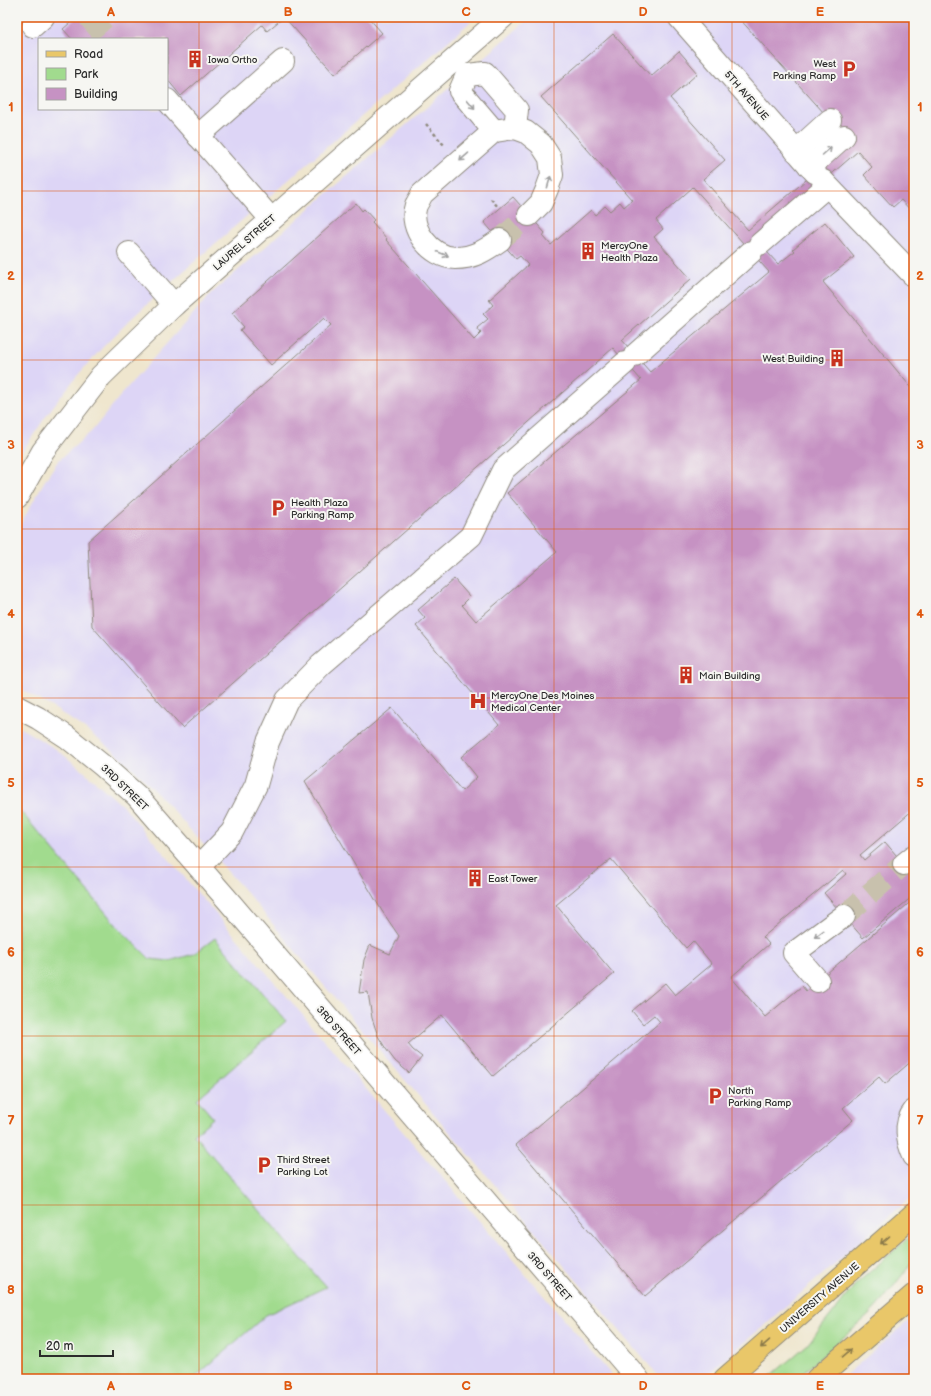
<svg xmlns="http://www.w3.org/2000/svg" width="931" height="1396" font-family="'Balsamiq Sans',sans-serif">
  <style>
    .built { fill: #ddd5f6; fill-rule: evenodd }
    .green { fill: #a1db8e; stroke: #66835c }
    .building { fill: #c692c3; fill-rule: evenodd }
    .lines { fill: none; stroke-linecap: round; stroke-linejoin: round }
    .minor-tunnel { stroke: #c8c1ad; stroke-width: 22; stroke-dasharray: 22 11; stroke-linecap: butt }
    .minor-casing { stroke: #8d887c; stroke-width: 24 }
    .major-casing { stroke: #8d887c; stroke-width: 24 }
    .path { stroke: #8d887c; stroke-width: 2.5; stroke-dasharray: 3 3; stroke-linecap: butt }
    .minor { stroke: #fff; stroke-width: 22 }
    .major { stroke: #e9c769; stroke-width: 22 }
    .oneway { stroke: #a0a0a0 }
    .oneway2 { stroke: #8a794a }
    .grid { fill: none; stroke: #df570e; stroke-width: 1; stroke-opacity: 0.55 }
    .labels { text-anchor: middle; stroke-width: 4; stroke-linejoin: round; paint-order: stroke }
    .poi-label { font-size: 10px; fill: #2b2b2b; stroke: #f6f6f2; text-anchor: start }
    .street-label { font-size: 10px; fill: #2b2b2b; stroke: #f6f6f2 }
    .neatline { fill: none; stroke: #df570e; stroke-width: 1.5 }
    .grid-label { font-size: 13px; text-anchor: middle; font-weight: bold; fill: #df570e }
  </style>
  <rect width="100%" height="100%" fill="#f6f6f2"/>
  <filter id="ink" filterUnits="userSpaceOnUse"><feTurbulence type="fractalNoise" baseFrequency=".025" numOctaves="2"/><feDisplacementMap in="SourceGraphic" scale="8" xChannelSelector="R" yChannelSelector="G"/><feConvolveMatrix kernelMatrix="1 2 1 2 8 2 1 2 1" color-interpolation-filters="sRGB"/></filter>
  <filter id="wash" filterUnits="userSpaceOnUse"><feTurbulence type="fractalNoise" baseFrequency=".012" numOctaves="4" result="noise"/><feDisplacementMap in="SourceGraphic" scale="16" xChannelSelector="R" yChannelSelector="G"/><feGaussianBlur stdDeviation="0.9" result="paint"/><feColorMatrix in="noise" values="0 0 0 0 0 0 0 0 0 0 0 0 0 0 0 0 0 1.4 0 .05"/><feComposite in="paint" operator="in"/></filter>
  <g filter="url(#wash)">
    <rect width="100%" height="100%" fill="#efe6ce"/>
    <!-- built -->
    <g class="built">
      <path d="M17,17H476L186,269L132,318L103,347L76,377L51,409L17,459ZM39,39H167V109H39Z"/>
      <path d="M531,17H914V1195L702,1379H661L316,976L247,893L161,797L137,772L112,750L85,729L57,710L17,687V531L44,482L58,461L92,431L125,390L212,293Z"/>
      <path d="M17,726L56,749L80,768L125,808L615,1379H17Z"/>
      <path d="M914,1316V1379H841Z"/>
    </g>
    <!-- green -->
    <g class="green">
      <path d="M17,807L118,927L150,959L169,961L194,954L215,938L286,1021L197,1099L213,1118L194,1135L326,1287L266,1315L193,1379H27L17,1368Z"/>
      <path d="M914,1233V1260L882,1301L869,1315L796,1379H767L807,1345L855,1285Z"/>
    </g>
    <g id="blocks">
      <!-- building -->
      <g class="building">
        <path d="M77,17H284L267,31L262,25L181,96L167,79V39H72L63,29Z"/>
        <path d="M284,17H368L382,33L335,74Z"/>
        <path d="M738,17H914V214L901,200L893,207L864,175L872,167L858,151L756,240L778,264L795,251L793,249L825,222L854,257L823,282L914,391V809L860,855L864,860L885,842L914,876V895L863,938L824,893L846,874L843,870L763,937L769,944L731,977L765,1017L802,986L806,991L914,899V1059L885,1084L879,1077L843,1108L853,1120L645,1296L516,1145L660,1022L654,1015L643,1024L632,1011L665,983L675,995L712,964L693,941L686,948L611,859L556,905L614,974L493,1076L442,1015L408,1044L413,1050L422,1057L409,1073L395,1061L386,1049L378,1036L372,1018L368,992L359,993L364,960L370,945L390,954L399,936L382,911L305,781L392,708L462,791L477,777L461,757L499,725L416,626L425,618L418,610L454,579L470,597L462,605L476,621L557,552L507,493L641,380L613,348L182,728L92,626L88,541L331,325L324,318L271,365L240,330L244,327L232,313L356,203L362,211L364,209L374,220L372,222L387,239L386,240L474,340L481,333L477,328L488,319L483,314L493,305L489,300L528,265L520,256L516,259L484,222L513,197L545,233L543,236L551,245L591,210L595,215L605,206L610,211L620,202L624,207L632,200L541,97L613,34L651,76L679,51L698,73L670,98L725,160L703,179L748,230L850,142ZM693,187L769,272L650,372L622,340L691,279L654,237L663,229L656,220Z"/>
      </g>
    </g>
  </g>
  <g filter="url(#ink)">
    <use href="#blocks" fill-opacity="0" stroke="#8d887c" stroke-width="1"/>
    <g class="lines">
      <!-- minor-tunnel -->
      <g class="minor-tunnel">
        <path d="M89,17L108,39"/>
        <path d="M500,240L529,215"/>
        <path d="M844,916L904,864"/>
      </g>
      <!-- minor casing -->
      <g class="minor-casing">
        <g id="minor">
          <path d="M679,17L815,172"/>
          <path d="M33,26L43,17"/>
          <path d="M167,100L271,219"/>
          <path d="M494,131L460,91L467,75L485,73L517,110L515,128"/>
          <path d="M198,136L283,61"/>
          <path d="M796,151L830,120"/>
          <path d="M810,167L844,136"/>
          <path d="M823,181L914,276"/>
          <path d="M500,240C486,250 474,258 455,258C431,257 408,229 416,205C418,202 420,198 422,194L494,131L515,128L526,132L541,144L550,158L552,175L547,189L541,203L529,215"/>
          <path d="M760,244L827,186"/>
          <path d="M129,253L174,305"/>
          <path d="M635,355L751,252"/>
          <path d="M17,497L43,451L101,376L174,305L503,17"/>
          <path d="M17,707L38,718L67,737L103,766L137,796L226,898L638,1379"/>
          <path d="M904,864L914,856"/>
          <path d="M199,867L232,832L256,785L268,742L287,700L321,665L471,536L503,470L625,363"/>
          <path d="M818,981L794,953L844,916"/>
          <path d="M914,1111C903,1124 908,1143 914,1156"/>
        </g>
      </g>
      <!-- major casing -->
      <g class="major-casing">
        <g id="major">
          <path d="M725,1379L914,1214"/>
          <path d="M817,1379L914,1295"/>
        </g>
      </g>
      <!-- path -->
      <g class="path">
        <path d="M426,124L444,145"/>
        <path d="M491,199L499,208"/>
      </g>
      <!-- minor -->
      <use href="#minor" class="minor"/>
      <!-- major -->
      <use href="#major" class="major"/>
    </g>
    <!-- one-way arrows -->
    <defs><path id="oneway-shaft" d="M-6 0H5M1.5-3L5.5 0L1.5 3" fill="none" stroke-width="1.6" stroke-linecap="round" stroke-linejoin="round"/></defs>
    <g class="oneway">
      <use href="#oneway-shaft" transform="translate(471 104) rotate(50)"/>
      <use href="#oneway-shaft" transform="translate(827 151) rotate(-42)"/>
      <use href="#oneway-shaft" transform="translate(464 157) rotate(139)"/>
      <use href="#oneway-shaft" transform="translate(549 182) rotate(-74)"/>
      <use href="#oneway-shaft" transform="translate(443 254) rotate(21)"/>
      <use href="#oneway-shaft" transform="translate(819 934) rotate(143)"/>
    </g>
    <g class="oneway2">
      <use href="#oneway-shaft" transform="translate(885 1240) rotate(139)"/>
      <use href="#oneway-shaft" transform="translate(765 1344) rotate(139)"/>
      <use href="#oneway-shaft" transform="translate(847 1353) rotate(-41)"/>
    </g>
  </g>
  <!-- grid -->
  <path class="grid" d="M199,17V1379M377,17V1379M554,17V1379M732,17V1379M17,191H914M17,360H914M17,529H914M17,698H914M17,867H914M17,1036H914M17,1205H914"/>
  <!-- icons -->
  <defs>
    <g id="building-bare" transform="scale(1.38)"><path d="M-4-6H4V6H1V3H-1V6H-4ZM-2.5-4.3h1.7v1.8h-1.7ZM.8-4.3h1.7v1.8H.8ZM-2.5-1h1.7V.8h-1.7ZM.8-1h1.7V.8H.8Z" fill="#c8321e" stroke="#f6f6f2" stroke-width="2.5" paint-order="stroke"/></g>
    <g id="parking-bare" transform="scale(1.38)"><path d="M-3.5-5.5H1a3.5 3.5 0 0 1 0 7H-1V5.5H-3.5ZM-1-3.4V-.6H.8a1.4 1.4 0 0 0 0-2.8Z" fill="#c8321e" stroke="#f6f6f2" stroke-width="2.5" paint-order="stroke"/></g>
    <g id="hospital-bare" transform="scale(1.38)"><path d="M-5-5h3v3.5h4V-5h3V5h-3V1.5h-4V5h-3Z" fill="#c8321e" stroke="#f6f6f2" stroke-width="2.5" paint-order="stroke"/></g>
  </defs>
  <g fill-rule="evenodd">
    <use href="#building-bare" x="195" y="59"/>
    <use href="#parking-bare" x="849" y="69"/>
    <use href="#building-bare" x="588" y="251"/>
    <use href="#building-bare" x="837" y="358"/>
    <use href="#parking-bare" x="278" y="508"/>
    <use href="#building-bare" x="686" y="675"/>
    <use href="#hospital-bare" x="478" y="701"/>
    <use href="#building-bare" x="475" y="878"/>
    <use href="#parking-bare" x="715" y="1096"/>
    <use href="#parking-bare" x="264" y="1165"/>
  </g>
  <g class="labels">
    <!-- poi labels -->
    <g class="poi-label">
      <text x="208" y="63">Iowa Ortho</text>
      <text x="836" y="67" text-anchor="end">West<tspan x="836" dy="12">Parking Ramp</tspan></text>
      <text x="601" y="249">MercyOne<tspan x="601" dy="12">Health Plaza</tspan></text>
      <text x="824" y="362" text-anchor="end">West Building</text>
      <text x="291" y="506">Health Plaza<tspan x="291" dy="12">Parking Ramp</tspan></text>
      <text x="699" y="679">Main Building</text>
      <text x="491" y="699">MercyOne Des Moines<tspan x="491" dy="12">Medical Center</tspan></text>
      <text x="488" y="882">East Tower</text>
      <text x="728" y="1094">North<tspan x="728" dy="12">Parking Ramp</tspan></text>
      <text x="277" y="1163">Third Street<tspan x="277" dy="12">Parking Lot</tspan></text>
    </g>
    <!-- street labels -->
    <g class="street-label">
      <text transform="translate(747 95) rotate(49)" y="4">5TH AVENUE</text>
      <text transform="translate(244 242) rotate(-41)" y="4">LAUREL STREET</text>
      <text transform="translate(125 787) rotate(44)" y="4">3RD STREET</text>
      <text transform="translate(339 1030) rotate(49)" y="4">3RD STREET</text>
      <text transform="translate(550 1276) rotate(49)" y="4">3RD STREET</text>
      <text transform="translate(819 1297) rotate(-41)" y="4">UNIVERSITY AVENUE</text>
    </g>
  </g>
  <!-- margin -->
  <rect width="931" height="1396" fill="none" stroke="#f6f6f2" stroke-width="44"/>
  <!-- legend -->
  <rect x="38" y="38" width="130" height="72" fill="#f6f6f2" stroke="#a5a5a2"/>
  <rect x="46" y="51" width="20" height="6" fill="#e9c769" stroke="#a5a5a2"/>
  <text x="74" y="58" font-size="12" fill="#2b2b2b">Road</text>
  <rect x="46" y="68" width="20" height="12" fill="#a1db8e" stroke="#a5a5a2"/>
  <text x="74" y="78" font-size="12" fill="#2b2b2b">Park</text>
  <rect x="46" y="88" width="20" height="12" fill="#c692c3" stroke="#a5a5a2"/>
  <text x="74" y="98" font-size="12" fill="#2b2b2b">Building</text>
  <!-- scale -->
  <path d="M40 1350v6h73v-6" fill="none" stroke="#2b2b2b" stroke-width="2"/>
  <text x="46" y="1350" font-size="12" fill="#2b2b2b" stroke="#f6f6f2" stroke-width="3" paint-order="stroke">20 m</text>
  <rect x="22" y="22" width="887" height="1352" class="neatline"/>
  <g class="grid-label">
    <text x="111" y="16">A</text>
    <text x="288" y="16">B</text>
    <text x="466" y="16">C</text>
    <text x="643" y="16">D</text>
    <text x="820" y="16">E</text>
    <text x="11" y="111">1</text>
    <text x="920" y="111">1</text>
    <text x="11" y="280">2</text>
    <text x="920" y="280">2</text>
    <text x="11" y="449">3</text>
    <text x="920" y="449">3</text>
    <text x="11" y="618">4</text>
    <text x="920" y="618">4</text>
    <text x="11" y="787">5</text>
    <text x="920" y="787">5</text>
    <text x="11" y="956">6</text>
    <text x="920" y="956">6</text>
    <text x="11" y="1125">7</text>
    <text x="920" y="1125">7</text>
    <text x="11" y="1294">8</text>
    <text x="920" y="1294">8</text>
    <text x="111" y="1390">A</text>
    <text x="288" y="1390">B</text>
    <text x="466" y="1390">C</text>
    <text x="643" y="1390">D</text>
    <text x="820" y="1390">E</text>
  </g>
</svg>
